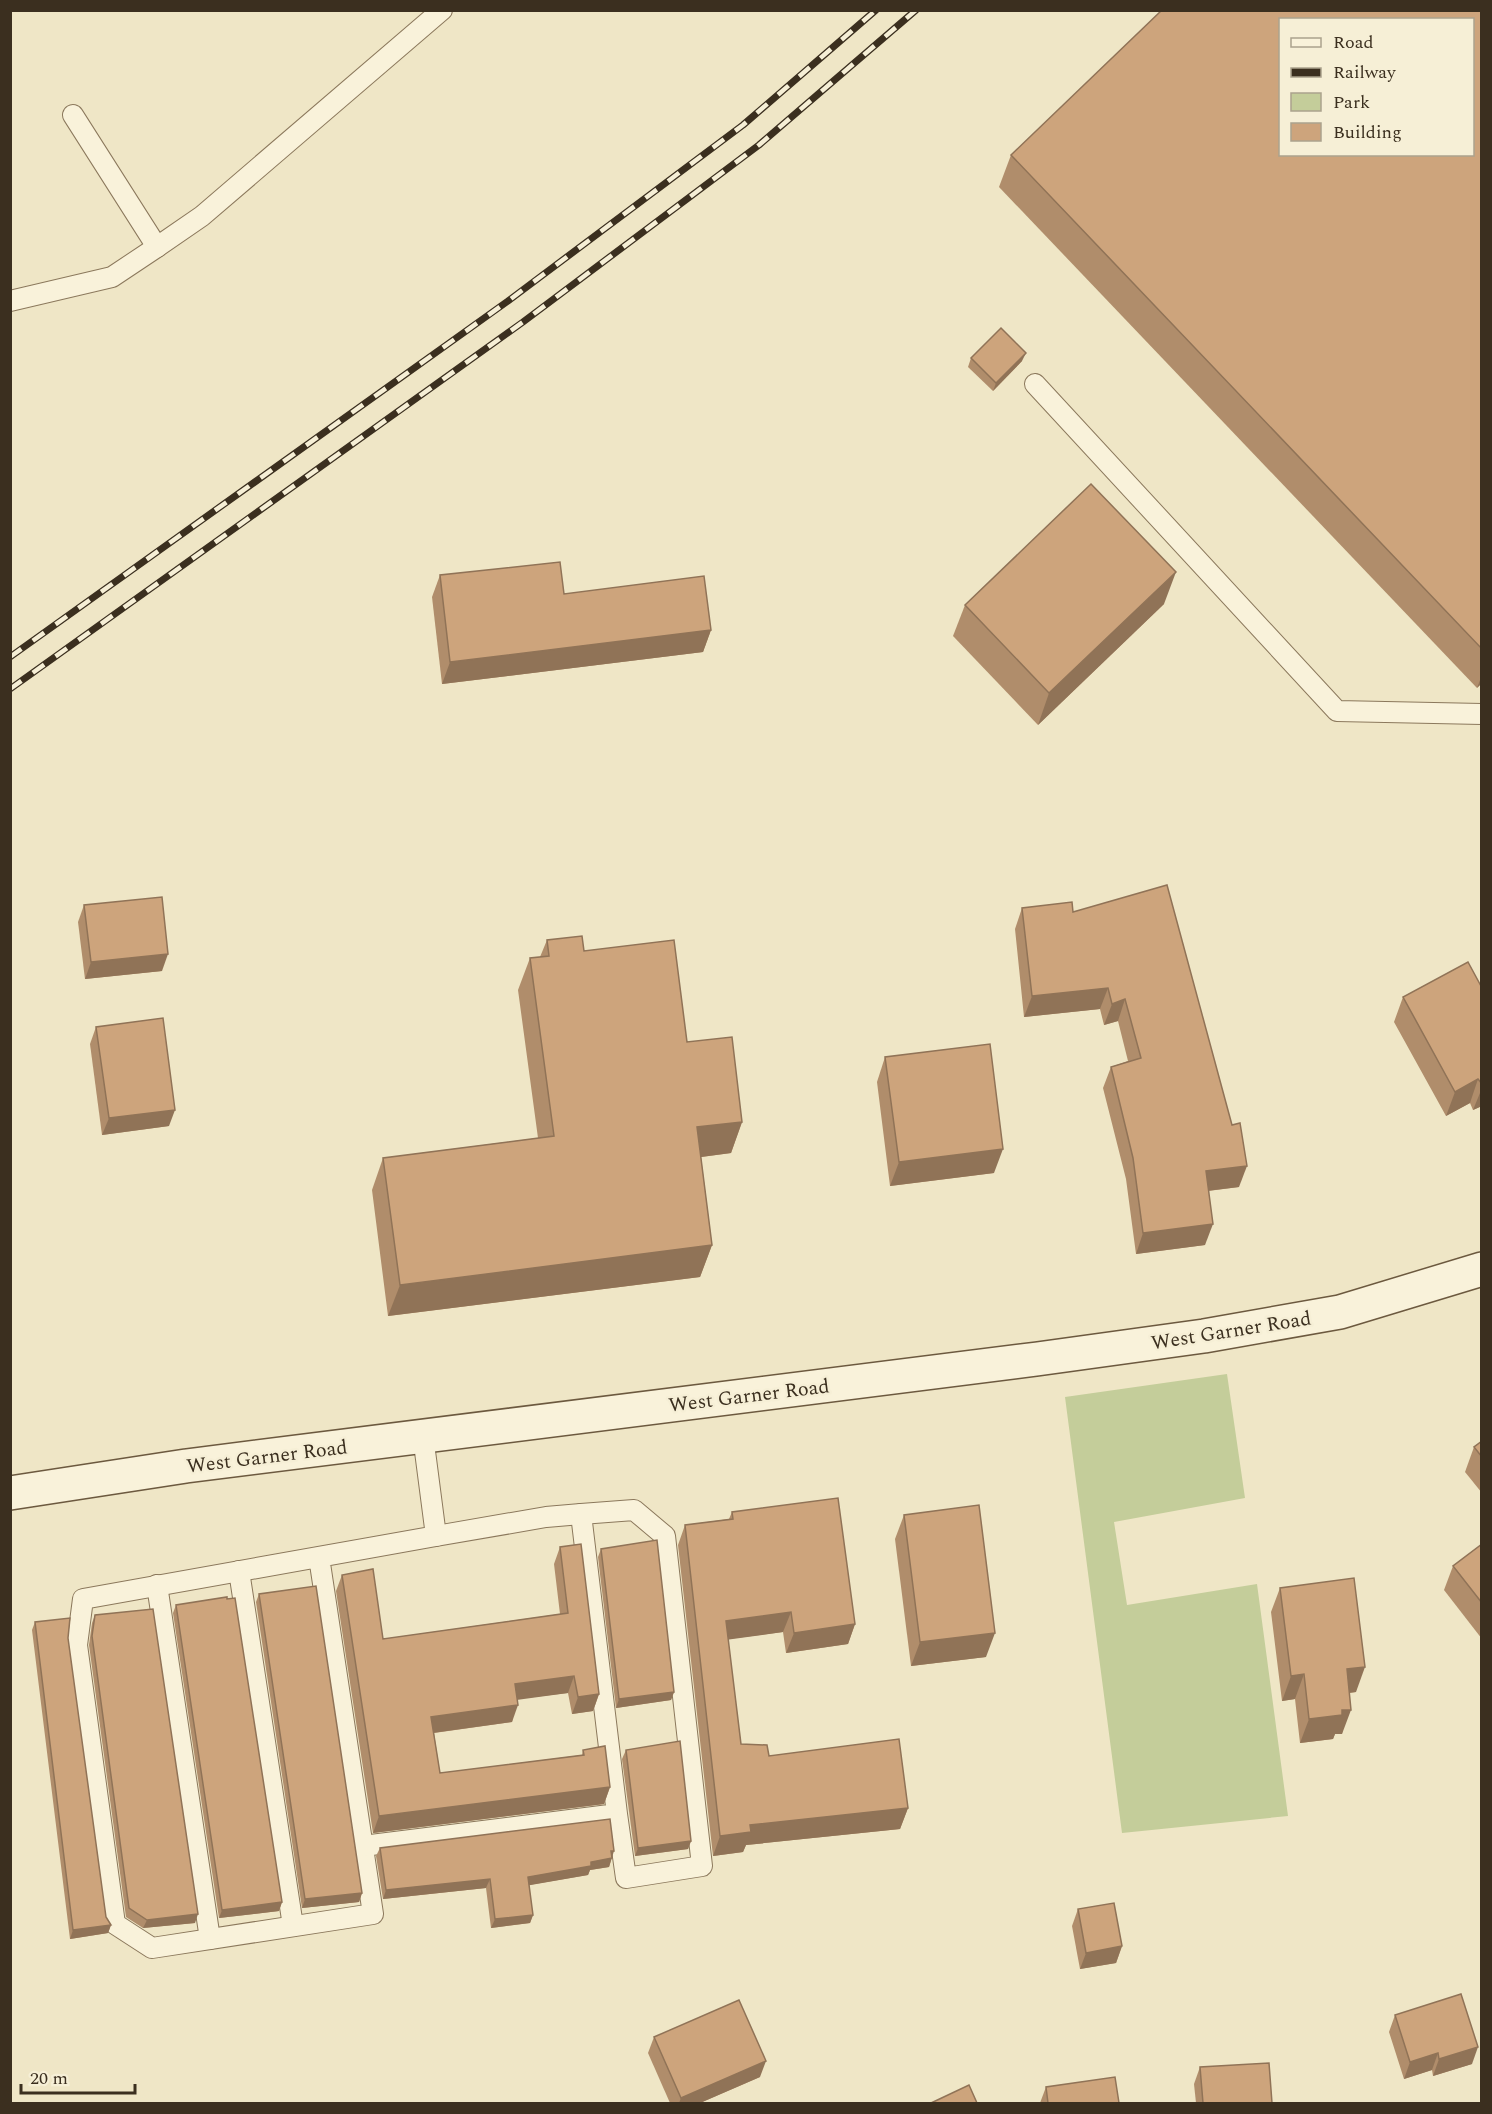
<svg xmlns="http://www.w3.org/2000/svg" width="1492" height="2114" font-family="Spectral,serif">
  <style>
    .green { fill: #c4cd9a }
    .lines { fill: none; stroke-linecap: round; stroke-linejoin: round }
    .lane-casing { stroke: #8b785c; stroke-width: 22 }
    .secondary-casing { stroke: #6c593f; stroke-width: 36 }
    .lane { stroke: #f9f2da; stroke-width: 20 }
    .secondary { stroke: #f9f2da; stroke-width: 33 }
    .rail-casing { stroke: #3b2f1f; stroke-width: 7 }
    .rail { stroke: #f6efd6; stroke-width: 4.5; stroke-dasharray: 14; stroke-linecap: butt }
    .wall { fill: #b08d6b }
    .shaded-wall { fill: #907357 }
    .building { fill: #cda47c; stroke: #907357; stroke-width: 1.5; fill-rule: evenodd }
    .labels { text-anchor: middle; stroke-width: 5; stroke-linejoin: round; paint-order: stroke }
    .street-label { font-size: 20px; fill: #3b2f1f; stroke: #f6efd6 }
  </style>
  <rect width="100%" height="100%" fill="#efe6c6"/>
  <!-- green -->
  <path class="green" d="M1227,1374L1245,1498L1114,1522L1127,1605L1257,1584L1288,1816L1122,1833L1065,1397Z"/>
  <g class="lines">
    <!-- lane casing -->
    <g class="lane-casing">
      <g id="lane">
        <path d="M73,115L157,247"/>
        <path d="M10,301L112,277L157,247L202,216L442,10"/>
        <path d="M1035,384L1337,711L1482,714"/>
        <path d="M436,1536L546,1517L581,1514"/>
        <path d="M319,1557L373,1914L152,1948L115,1924L77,1645L83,1599L436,1536L423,1436"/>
        <path d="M239,1571L293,1926"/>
        <path d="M157,1585L210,1939"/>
        <path d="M363,1846L617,1814L581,1514L634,1510L665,1536L702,1866L626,1878L617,1814"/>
      </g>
    </g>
    <!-- secondary casing -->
    <g class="secondary-casing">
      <path id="secondary" d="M10,1493L186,1466L1037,1359L1204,1336L1340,1312L1482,1269"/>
    </g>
    <!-- lane -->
    <use href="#lane" class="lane"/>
    <!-- secondary -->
    <use href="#secondary" class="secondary"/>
    <!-- rail casing -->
    <g class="rail-casing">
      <g id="rail">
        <path d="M10,657L508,301L743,125L876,10"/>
        <path d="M10,689L523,322L759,145L916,10"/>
      </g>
    </g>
    <!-- rail -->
    <use href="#rail" class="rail"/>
  </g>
  <!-- wall -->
  <g class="wall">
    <path d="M1482,10V683L1477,688L999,187L1011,155Z"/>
    <path d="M971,358L1022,361L993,391L968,367Z"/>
    <path d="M440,575L564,594L711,630L703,652L442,684L432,597Z"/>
    <path d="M1164,604L1038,725L953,636L965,605Z"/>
    <path d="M84,905L162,971L85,979L78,922Z"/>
    <path d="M1022,908L1073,912L1239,1187L1208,1191L1205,1245L1136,1254L1126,1179L1103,1088L1111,1067L1128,1061L1118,1021L1104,1025L1100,1009L1024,1017L1015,929Z"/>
    <path d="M547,940L584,951L687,1042L742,1122L731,1153L701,1157L712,1245L700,1277L388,1316L372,1190L383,1158L538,1138L518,990L530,958L540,957Z"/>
    <path d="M1482,988V1106L1473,1110L1470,1103L1446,1116L1394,1022L1403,997Z"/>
    <path d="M96,1027L169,1126L102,1135L90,1044Z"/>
    <path d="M885,1057L994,1173L890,1186L877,1082Z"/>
    <path d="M1482,1441V1493L1465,1472L1474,1447Z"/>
    <path d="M732,1512L855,1624L848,1644L786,1653L783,1632L728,1639L741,1744L769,1756L908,1808L900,1829L746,1845L743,1852L713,1856L678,1545L685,1525L729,1519Z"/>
    <path d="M904,1515L986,1657L911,1666L895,1539Z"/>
    <path d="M1482,1544V1639L1444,1590L1453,1566Z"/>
    <path d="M560,1547L599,1694L593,1711L572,1714L568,1693L517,1699L512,1722L434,1733L440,1773L582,1755L583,1750L610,1787L604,1804L373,1833L336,1591L342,1575L383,1639L560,1614L554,1564Z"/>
    <path d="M601,1549L674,1692L671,1700L616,1708L598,1557Z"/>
    <path d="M1280,1588L1356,1692L1349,1693L1342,1734H1335L1333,1739L1300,1743L1295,1699L1282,1701L1271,1612Z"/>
    <path d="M259,1594L362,1893L359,1902L302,1908L256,1602Z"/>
    <path d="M176,1605L282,1902L279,1911L219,1918L173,1613Z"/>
    <path d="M95,1615L195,1923L143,1928L126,1917L89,1645L92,1623Z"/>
    <path d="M35,1622L106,1917L111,1925L108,1933L70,1939L32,1630Z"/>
    <path d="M626,1750L691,1841L688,1849L635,1856L622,1759Z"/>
    <path d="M380,1848L612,1857L609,1867L590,1870L588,1875L529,1885L533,1915L530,1923L491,1928L486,1888L383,1899L376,1856Z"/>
    <path d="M1078,1909L1122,1946L1116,1963L1080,1969L1072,1926Z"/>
    <path d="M1395,2015L1472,2064L1433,2076L1432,2070L1404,2079L1389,2032Z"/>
    <path d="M654,2037L760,2077L700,2103H670L648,2053Z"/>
    <path d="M1200,2067L1272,2103H1196L1194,2084Z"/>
    <path d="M1046,2087L1119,2103H1040Z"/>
  </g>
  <!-- shaded-wall -->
  <g class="shaded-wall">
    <path d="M1026,353L1022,361L993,391L996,383Z"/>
    <path d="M1176,572L1164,604L1038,725L1049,693Z"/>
    <path d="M711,630L703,652L442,684L450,662Z"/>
    <path d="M1482,675V683L1477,688Z"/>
    <path d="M168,954L162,971L85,979L91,962Z"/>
    <path d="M1108,988L1100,1009L1024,1017L1032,996Z"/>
    <path d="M1125,999L1118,1021L1104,1025L1112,1004Z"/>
    <path d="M1478,1079L1470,1103L1446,1116L1455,1092Z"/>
    <path d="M1482,1088V1106L1473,1110Z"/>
    <path d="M175,1110L169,1126L102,1135L109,1118Z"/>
    <path d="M742,1122L731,1153L686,1159L697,1127Z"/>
    <path d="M1003,1149L994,1173L890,1186L899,1162Z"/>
    <path d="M1247,1166L1239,1187L1198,1192L1206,1171Z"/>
    <path d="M1213,1224L1205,1245L1136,1254L1143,1233Z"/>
    <path d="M712,1245L700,1277L388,1316L400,1285Z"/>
    <path d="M791,1612L783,1632L718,1641L726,1621Z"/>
    <path d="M855,1624L848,1644L786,1653L794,1633Z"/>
    <path d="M995,1633L986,1657L911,1666L920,1642Z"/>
    <path d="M1365,1667L1356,1692L1339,1694L1347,1669Z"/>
    <path d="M1304,1674L1295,1699L1282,1701L1291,1676Z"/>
    <path d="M574,1676L568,1693L509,1701L515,1684Z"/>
    <path d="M674,1692L671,1700L616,1708L619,1699Z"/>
    <path d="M599,1694L593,1711L572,1714L578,1697Z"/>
    <path d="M518,1705L512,1722L425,1734L431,1717Z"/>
    <path d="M1342,1710H1351L1342,1734H1335L1333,1739L1300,1743L1309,1719Z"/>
    <path d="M610,1787L604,1804L373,1833L379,1816Z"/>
    <path d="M908,1808L900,1829L746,1845L743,1852L713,1856L720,1836L750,1825Z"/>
    <path d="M691,1841L688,1849L635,1856L638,1848Z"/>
    <path d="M611,1851H614L609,1867L590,1870L588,1875L525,1886L528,1877Z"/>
    <path d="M490,1879L486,1888L383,1899L386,1890Z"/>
    <path d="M362,1893L359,1902L302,1908L305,1899Z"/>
    <path d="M282,1902L279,1911L219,1918L222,1910Z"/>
    <path d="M198,1914L195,1923L143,1928L147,1920Z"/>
    <path d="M533,1915L530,1923L491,1928L495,1919Z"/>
    <path d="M111,1925L108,1933L70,1939L73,1930Z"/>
    <path d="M1122,1946L1116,1963L1080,1969L1086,1953Z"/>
    <path d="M1478,2047L1472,2064L1433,2076L1439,2059Z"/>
    <path d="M1438,2053L1432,2070L1404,2079L1410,2062Z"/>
    <path d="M766,2061L760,2077L700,2103H679L681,2098Z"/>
  </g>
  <!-- building -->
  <g class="building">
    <path d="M1162,10H1482V649L1011,155ZM1281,20H1473V154H1281Z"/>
    <path d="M1001,328L1026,353L996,383L971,358Z"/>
    <path d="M1091,484L1176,572L1049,693L965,605Z"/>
    <path d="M560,562L564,594L704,576L711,630L450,662L440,575Z"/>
    <path d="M1167,885L1232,1125L1240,1123L1247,1166L1206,1171L1213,1224L1143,1233L1133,1158L1111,1067L1141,1058L1125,999L1112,1004L1108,988L1032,996L1022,908L1072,902L1073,912Z"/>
    <path d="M162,897L168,954L91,962L84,905Z"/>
    <path d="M582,936L584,951L674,940L687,1042L732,1037L742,1122L697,1127L712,1245L400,1285L383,1158L554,1136L530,958L549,956L547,940Z"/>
    <path d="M1468,962L1482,988V1084L1478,1079L1455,1092L1403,997Z"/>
    <path d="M163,1018L175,1110L109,1118L96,1027Z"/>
    <path d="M990,1044L1003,1149L899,1162L885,1057Z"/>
    <path d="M1482,1441V1457L1474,1447Z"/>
    <path d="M838,1498L855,1624L794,1633L791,1612L726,1621L741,1744L767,1745L769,1756L899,1739L908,1808L750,1825L751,1832L720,1836L685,1525L733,1519L732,1512Z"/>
    <path d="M979,1505L995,1633L920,1642L904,1515Z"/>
    <path d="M657,1540L674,1692L619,1699L601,1549Z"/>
    <path d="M581,1544L599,1694L578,1697L574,1676L515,1684L518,1705L431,1717L440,1773L584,1755L583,1750L605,1746L610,1787L379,1816L342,1575L373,1569L383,1639L568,1613L560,1547Z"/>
    <path d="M1482,1544V1603L1453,1566Z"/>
    <path d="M1354,1578L1365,1667L1347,1669L1351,1710H1342V1715L1309,1719L1304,1674L1291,1676L1280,1588Z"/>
    <path d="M316,1586L362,1893L305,1899L259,1594Z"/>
    <path d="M227,1597V1599L235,1598L282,1902L222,1910L176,1605Z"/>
    <path d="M153,1609L198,1914L147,1920L129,1908L92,1636L95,1615Z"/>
    <path d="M70,1618L68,1638L106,1917L111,1925L73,1930L35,1622Z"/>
    <path d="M680,1741L691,1841L638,1848L626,1750Z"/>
    <path d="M610,1819L614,1851H611L612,1858L591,1862V1866L528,1877L533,1915L495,1919L490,1879L386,1890L380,1848Z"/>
    <path d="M1114,1903L1122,1946L1086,1953L1078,1909Z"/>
    <path d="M1461,1994L1478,2047L1439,2059L1438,2053L1410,2062L1395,2015Z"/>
    <path d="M739,2000L766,2061L681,2098L654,2037Z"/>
    <path d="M1269,2063L1272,2103H1203L1200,2067Z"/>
    <path d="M1115,2077L1119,2103H1048L1046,2087Z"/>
    <path d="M969,2085L977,2103H931Z"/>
  </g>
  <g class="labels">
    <!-- street labels -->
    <g class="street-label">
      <text transform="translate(1231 1330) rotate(-9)" y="7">West Garner Road</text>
      <text transform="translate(749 1395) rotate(-7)" y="7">West Garner Road</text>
      <text transform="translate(267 1456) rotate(-7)" y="7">West Garner Road</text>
    </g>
  </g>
  <!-- border -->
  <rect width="1492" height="2114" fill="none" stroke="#3b2f1f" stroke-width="24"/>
  <!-- legend -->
  <rect x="1279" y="18" width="195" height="138" fill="#f6efd6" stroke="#aba28d" stroke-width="1.5"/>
  <rect x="1291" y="38" width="30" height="9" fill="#f9f2da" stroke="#aba28d" stroke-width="1.5"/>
  <text x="1333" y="48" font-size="18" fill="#3b2f1f">Road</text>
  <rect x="1291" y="68" width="30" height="9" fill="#3b2f1f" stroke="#aba28d" stroke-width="1.5"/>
  <text x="1333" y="78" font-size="18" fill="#3b2f1f">Railway</text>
  <rect x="1291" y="93" width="30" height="18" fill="#c4cd9a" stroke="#aba28d" stroke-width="1.5"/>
  <text x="1333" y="108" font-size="18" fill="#3b2f1f">Park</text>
  <rect x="1291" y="123" width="30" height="18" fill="#cda47c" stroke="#aba28d" stroke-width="1.5"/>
  <text x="1333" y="138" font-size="18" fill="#3b2f1f">Building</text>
  <!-- scale -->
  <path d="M21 2084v9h114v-9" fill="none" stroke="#3b2f1f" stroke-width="3"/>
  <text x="30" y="2084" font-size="18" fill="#3b2f1f" stroke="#f6efd6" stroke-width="4.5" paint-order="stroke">20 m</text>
</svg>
